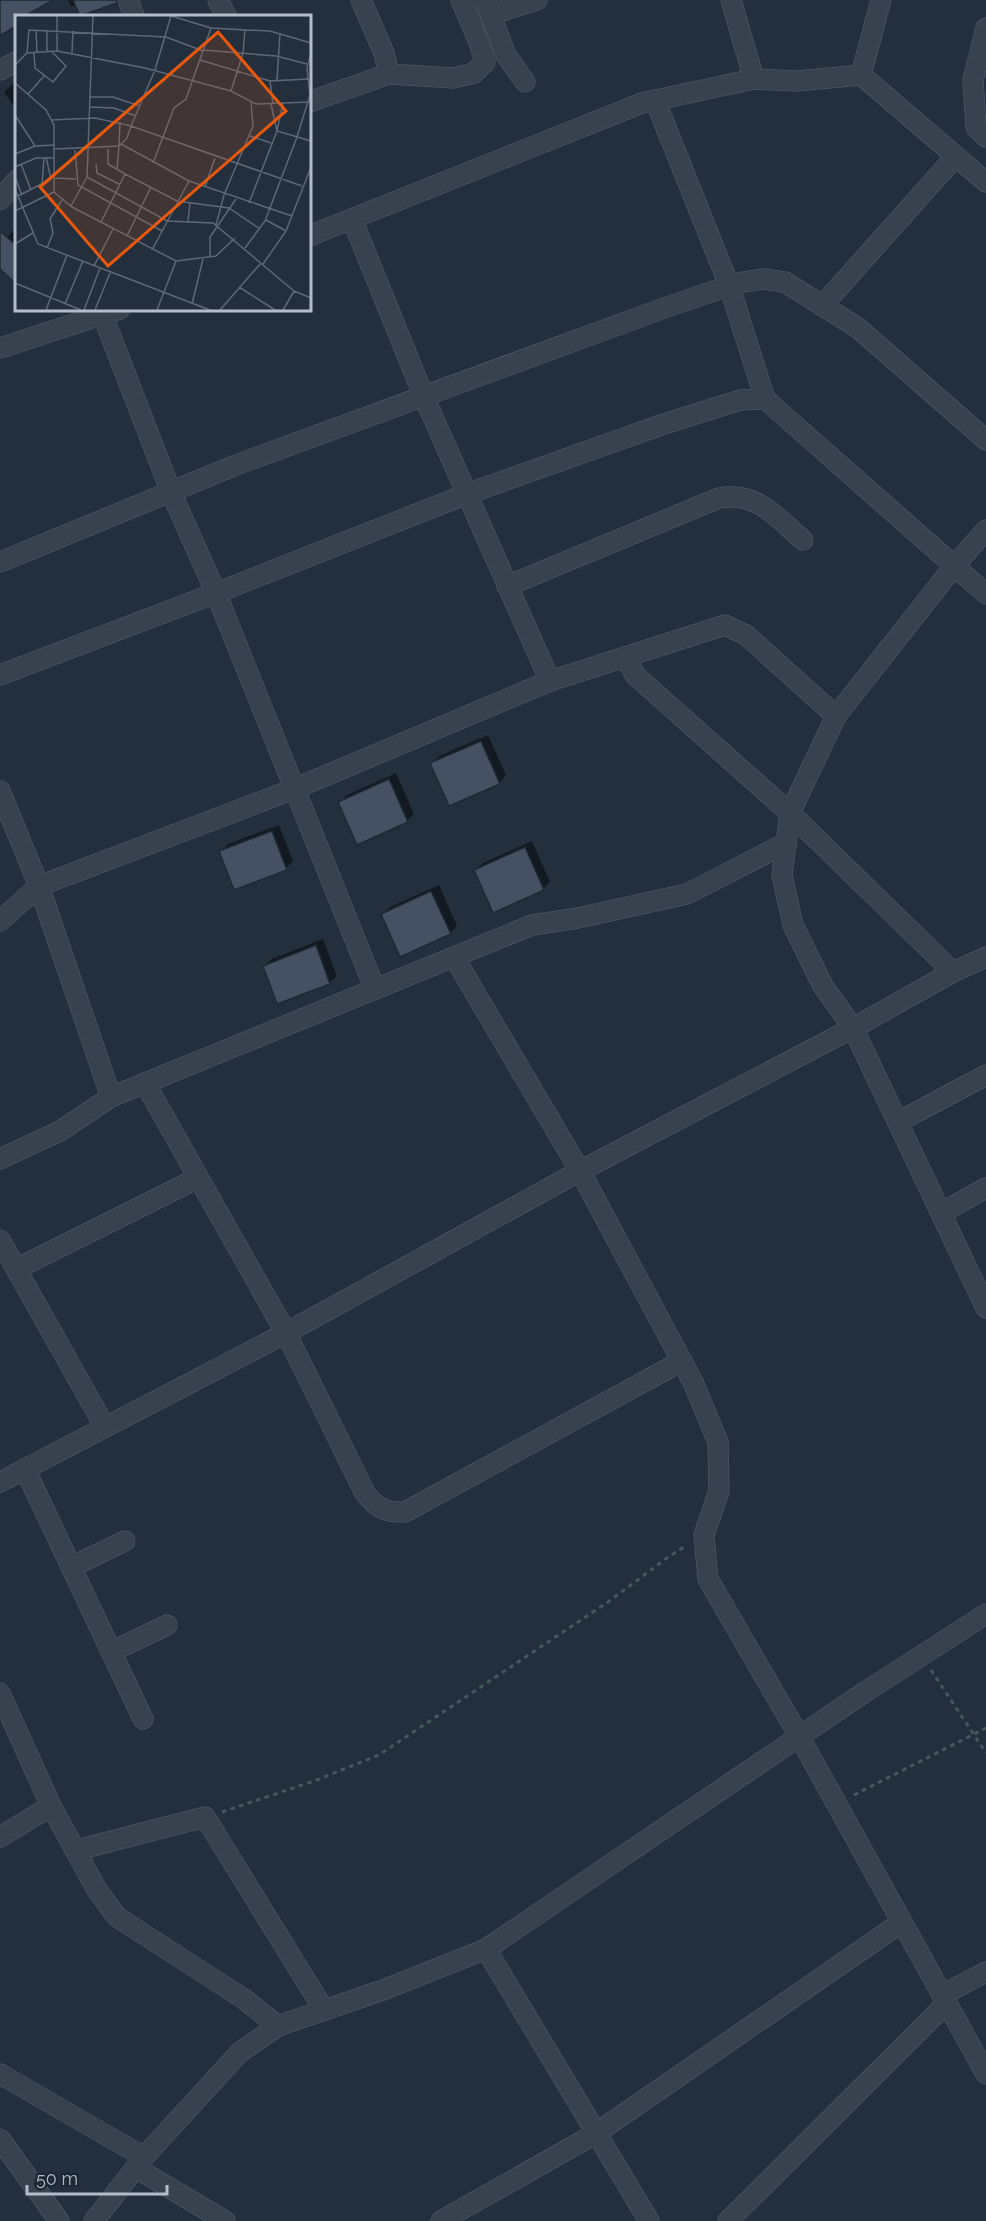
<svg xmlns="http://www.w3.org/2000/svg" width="986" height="2221" font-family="Raleway,sans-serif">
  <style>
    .shadow { fill: #0007 }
    .building { fill: #455162; stroke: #1f2835; stroke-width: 1.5 }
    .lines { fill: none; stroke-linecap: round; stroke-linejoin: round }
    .minor-casing { stroke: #565f6c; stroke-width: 21 }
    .path { stroke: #44595c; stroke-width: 3; stroke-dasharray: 4.5 4.5; stroke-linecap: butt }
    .minor { stroke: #38414e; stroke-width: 20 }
    .inset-road { fill: none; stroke: #5e6776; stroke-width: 1.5 }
    .view { fill: #e8590c; fill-opacity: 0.15; stroke: #e8590c; stroke-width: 3 }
    .inset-edge { fill: none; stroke: #b4bcc9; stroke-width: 3 }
  </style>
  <rect width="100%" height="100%" fill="#242f3e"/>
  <!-- shadow -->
  <g class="shadow">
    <path d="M0,0H43L28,16H16V24L4,31L0,28Z"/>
    <path d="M68,0H112L106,6L81,16L77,6H71Z"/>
    <path d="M16,81V110L4,92Z"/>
    <path d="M14,230L16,232V282L0,267V246Z"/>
    <path d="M488,735L506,775L499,783L432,764L439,756Z"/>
    <path d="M396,773L414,814L407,821L340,802L347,795Z"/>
    <path d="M279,825L293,861L286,868L221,851L228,844Z"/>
    <path d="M532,841L550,882L543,889L476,870L483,863Z"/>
    <path d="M439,885L457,926L450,933L383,914L390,907Z"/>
    <path d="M323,939L337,976L329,983L264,966L272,959Z"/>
  </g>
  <!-- building -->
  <g class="building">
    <path d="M0,0H53L25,16H16V26L0,36Z"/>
    <path d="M73,0H116L117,3L80,16Z"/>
    <path d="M0,231L16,245V284L0,269Z"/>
    <path d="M481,741L500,784L449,806L430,763Z"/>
    <path d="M389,779L408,822L357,845L338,802Z"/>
    <path d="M272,831L287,870L234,890L219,851Z"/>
    <path d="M525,847L544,890L493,913L474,870Z"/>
    <path d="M431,891L451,934L400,957L381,914Z"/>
    <path d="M316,945L330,984L277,1004L263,966Z"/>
  </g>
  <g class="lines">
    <!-- minor casing -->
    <g class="minor-casing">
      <g id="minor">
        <path d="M128,0L134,16"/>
        <path d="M218,0L226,16"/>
        <path d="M361,0L384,53L389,74L453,78L474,73L485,62L479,42L461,0"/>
        <path d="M485,0L506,55L525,82"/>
        <path d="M731,0L754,79"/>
        <path d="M492,14L537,0"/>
        <path d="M986,28L973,80L976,127L986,137"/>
        <path d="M0,70L16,62"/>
        <path d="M861,75L881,0"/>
        <path d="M655,100L729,285L765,399"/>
        <path d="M309,102L389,74"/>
        <path d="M0,200L16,181"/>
        <path d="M352,219L424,397L550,681"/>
        <path d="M309,236L642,103L754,79L797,81L861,75L986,182"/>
        <path d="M822,306L956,156"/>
        <path d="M103,316L171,492L216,593L375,989"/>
        <path d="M0,348L120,309"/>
        <path d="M0,562L236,465L667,307L737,283L763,279L785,282L858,328L986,440"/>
        <path d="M507,586L719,498C757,491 776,517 803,540"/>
        <path d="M0,675L216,593L467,494L661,425L740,400L765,399L986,594"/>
        <path d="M0,791L39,886L111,1097"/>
        <path d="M0,921L39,886L294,789L550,681L725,625L746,635L836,716"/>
        <path d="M454,957L580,1171L693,1382L718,1442L719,1491L704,1535L708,1579L799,1736L986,2074"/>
        <path d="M986,957L953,972L853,1028L986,1308"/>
        <path d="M953,972L790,813L836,716L955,565L986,530"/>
        <path d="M145,1083L286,1333L365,1493C376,1508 387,1513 405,1512L682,1361"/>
        <path d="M898,1122L986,1075"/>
        <path d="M0,1159L60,1131L111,1097L532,925L578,918L687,894L786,843"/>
        <path d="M941,1213L986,1188"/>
        <path d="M0,1240L105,1427"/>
        <path d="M16,1269L198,1178"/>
        <path d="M25,1469L143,1719"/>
        <path d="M0,1482L286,1333L580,1171L853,1028L823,986L793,925L782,875L790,813L636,676L625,657"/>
        <path d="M71,1567L125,1541"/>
        <path d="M111,1652L167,1625"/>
        <path d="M0,1693L51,1806L97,1890L117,1917L244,1999L278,2026"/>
        <path d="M0,1837L51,1806"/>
        <path d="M77,1850L205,1817L324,2010"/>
        <path d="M486,1949L649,2221"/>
        <path d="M942,1995L986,1972"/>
        <path d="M0,2074L144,2157"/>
        <path d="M0,2139L59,2221"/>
        <path d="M136,2168L225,2221"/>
        <path d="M94,2221L144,2157L240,2052L278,2026L383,1990L486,1949L865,1692L986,1614"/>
        <path d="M441,2221L595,2134L902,1922"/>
        <path d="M728,2221L947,2003"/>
      </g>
    </g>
    <!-- path -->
    <g class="path">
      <path d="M931,1670L986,1753"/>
      <path d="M854,1795L986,1728"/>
      <path d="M222,1812L314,1781L379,1755L608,1602L667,1558L687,1545"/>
    </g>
    <!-- minor -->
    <use href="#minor" class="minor"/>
  </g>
  <!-- overview -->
  <g transform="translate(15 15)">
    <rect width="296" height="296" fill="#242f3e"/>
    <path class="inset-road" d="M42,0V36M78,0L72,162L152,206L198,208L279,276M153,0L196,13L230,15L228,38L216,76M21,15L22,37M32,15V37M230,15L255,16L296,28M188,35L261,41L292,49M12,38L14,15L151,22L188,36M19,38L20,53L38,67L51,51L36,36M57,38L58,16M185,45L255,66M0,50L12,38L42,36L130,53L216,76L241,89L296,87M262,65L265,18M0,68L31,95L39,110V177L57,192L161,246L201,241L220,223M13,79L29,61M74,82H98L125,91M268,88L262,116L296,126M258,89L255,66L294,64M74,92L99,93L121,101M0,100L20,131M36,105L80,103L116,111L140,55L156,1M235,121L256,128M106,129L174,166L277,201M40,134L104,131L105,107M93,134V149L110,159L162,186L214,193L245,214M60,135L63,170L147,216M0,139L20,131L40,130M138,148L159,93L171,84L196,13M6,149L16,175M81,149L82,158L104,169M0,152L21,143H40M102,155L104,131L112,123L116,111L287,171M0,162L7,180M39,163L61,164M27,170L29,143M190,172L200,143M0,174L23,229L195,295M3,181L36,164L31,142M234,188L262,116L256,89M56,191L72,162M0,196L39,177M251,205L271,216M173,206L175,188M86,207L110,159M201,210L209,180L238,111L236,87M112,221L136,172M0,229L18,218M32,233L38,218L35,204L47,185M230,233L250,206L282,122L295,80L292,53L296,39M137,235L174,166M195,243V222L221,184M248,249L271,216L296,152M79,251L98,214M0,268L66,295M224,272L260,295M50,289L68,246M177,289L188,244M31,295L52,240M69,295L85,253M80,295L95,258M142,295L161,246M205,295L246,248M268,295L279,276L296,283"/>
    <path class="view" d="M203,17L271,96L93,251L25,172Z"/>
    <rect width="296" height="296" class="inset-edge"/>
  </g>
  <!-- scale -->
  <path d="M27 2185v9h140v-9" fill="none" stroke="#b4bcc9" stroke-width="3"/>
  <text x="36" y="2185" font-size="18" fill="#b4bcc9" stroke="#1d2633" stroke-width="4.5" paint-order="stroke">50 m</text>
</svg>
